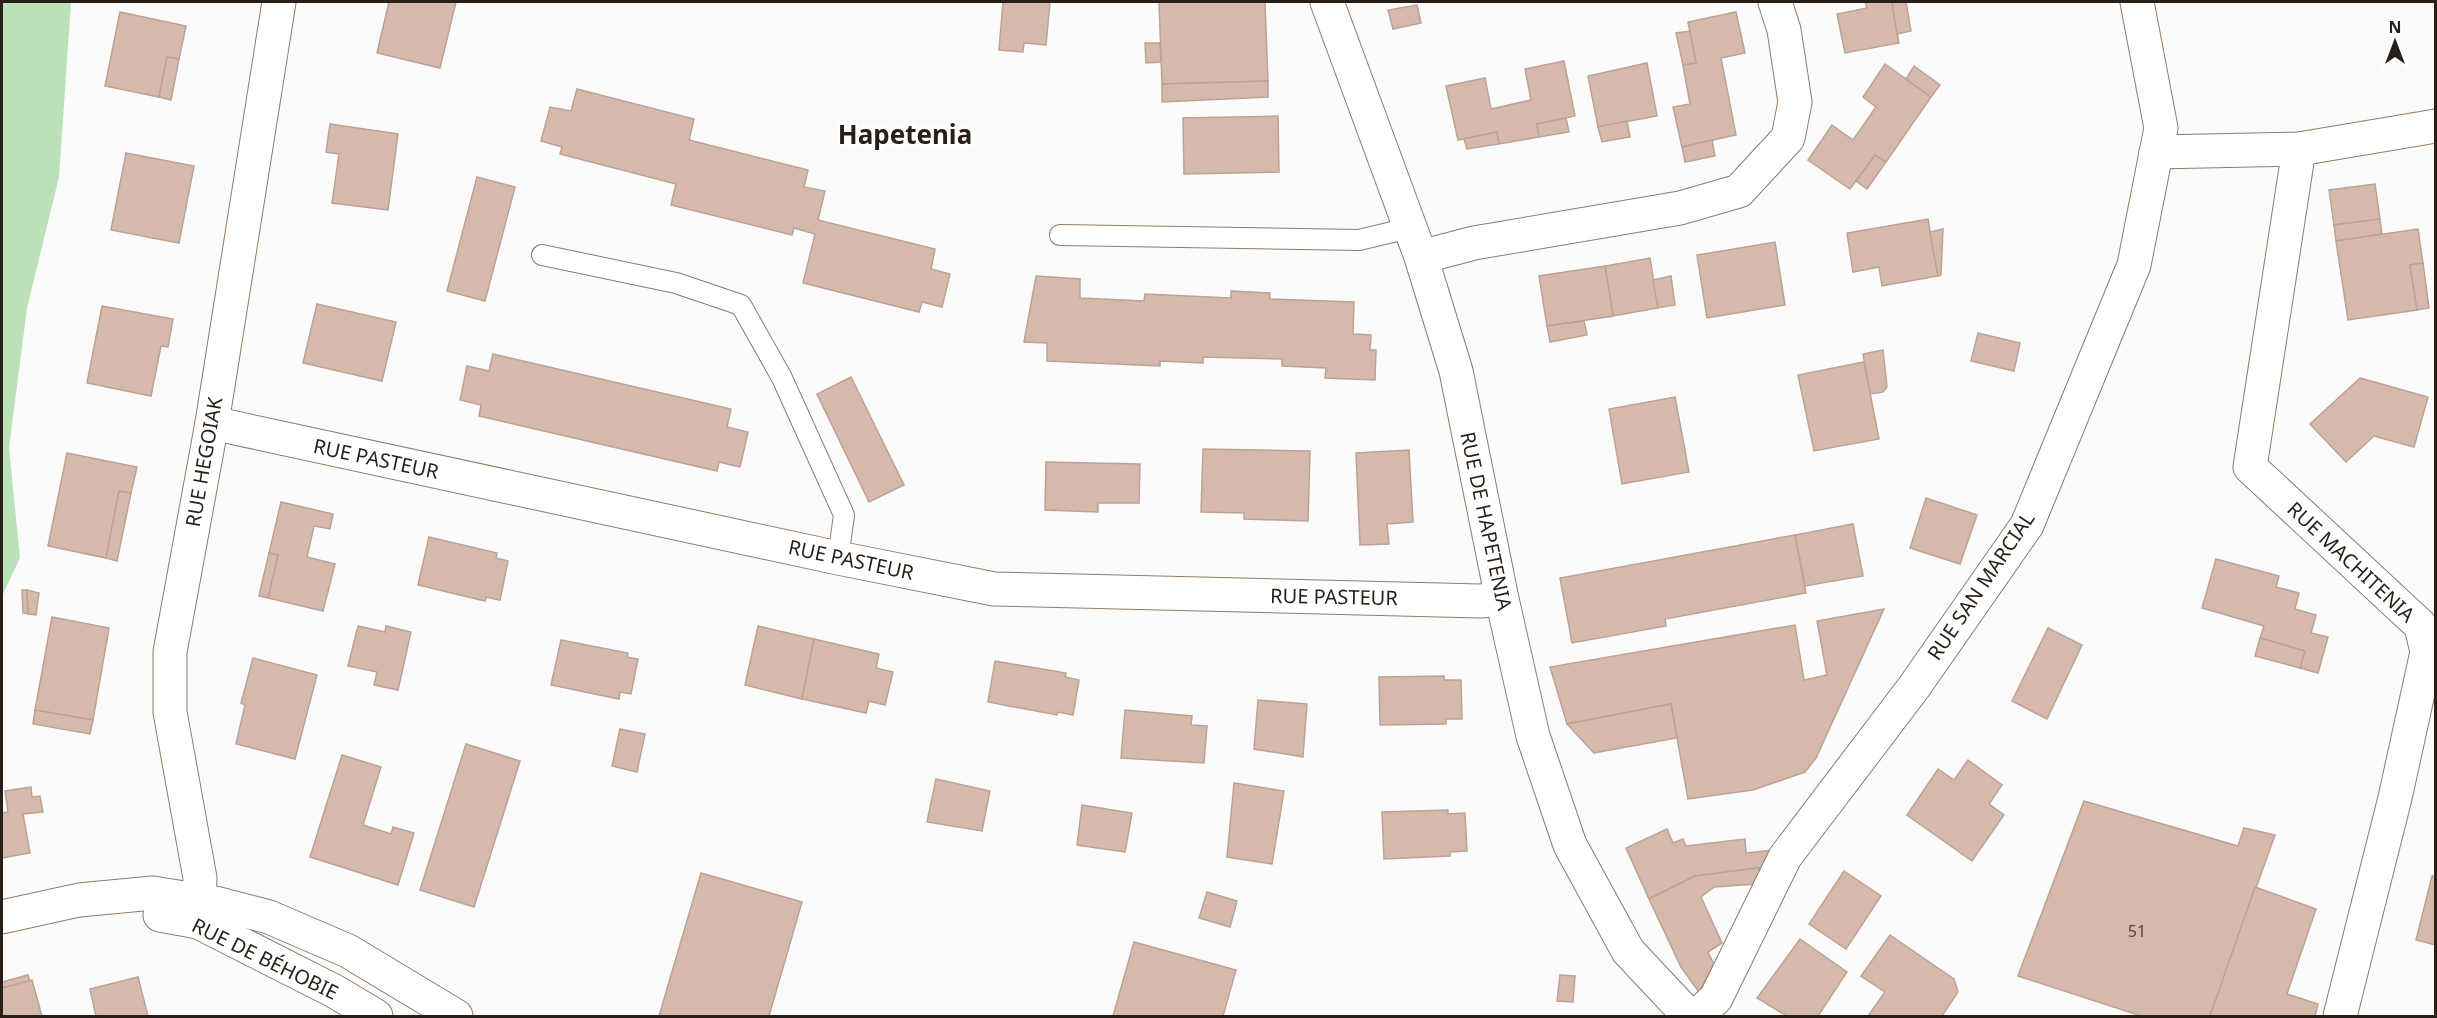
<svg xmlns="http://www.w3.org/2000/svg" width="2437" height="1018" font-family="'Noto Sans',sans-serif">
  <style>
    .green { fill: #bae1b8 }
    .building { fill: #d5baac; stroke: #bba294; stroke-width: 1.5 }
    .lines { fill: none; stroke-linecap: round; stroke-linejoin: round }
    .lane-casing { stroke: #907a6a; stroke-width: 22 }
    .street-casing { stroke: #907a6a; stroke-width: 35 }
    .secondary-casing { stroke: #907a6a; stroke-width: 35 }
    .primary-casing { stroke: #907a6a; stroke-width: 35 }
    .lane { stroke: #fff; stroke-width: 20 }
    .street { stroke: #fff; stroke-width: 33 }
    .secondary { stroke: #fff; stroke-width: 33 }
    .primary { stroke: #fff; stroke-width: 33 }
    .labels { text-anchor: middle; stroke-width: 6; stroke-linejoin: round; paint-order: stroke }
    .number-label { font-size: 16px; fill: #53463d }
    .street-label { font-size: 20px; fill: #281f18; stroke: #fff }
    .district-label { font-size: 26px; font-weight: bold; fill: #281f18; stroke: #fff }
  </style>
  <rect width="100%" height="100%" fill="#fbfbfb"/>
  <!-- green -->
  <path class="green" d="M2,2H71L59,177L27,308L9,448L20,558L2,596Z"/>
  <!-- building -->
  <g class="building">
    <path d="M389,2H456L440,68L377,53Z"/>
    <path d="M1003,2H1050L1046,45L1024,43L1023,52L999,50Z"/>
    <path d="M1159,2H1265L1268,81L1162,84Z"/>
    <path d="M1865,2H1903L1892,3L1899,43L1845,53L1837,14L1867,8Z"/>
    <path d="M1906,2L1911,31L1897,34L1892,3Z"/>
    <path d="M1417,5L1421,23L1393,29L1388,10Z"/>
    <path d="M120,12L186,26L179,59L167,57L159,97L105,86Z"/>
    <path d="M1736,12L1745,53L1721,58L1736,135L1682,147L1673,107L1690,104L1683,65L1696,63L1688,22Z"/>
    <path d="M1690,31L1696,63L1683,65L1676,33Z"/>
    <path d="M1145,43H1160L1161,62L1146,63Z"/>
    <path d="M167,57L179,59L171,100L159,97Z"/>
    <path d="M1564,61L1575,116L1537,124L1539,137L1499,144L1497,132L1458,140L1446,86L1485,78L1491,109L1531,100L1525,69Z"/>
    <path d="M1647,63L1657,116L1598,127L1588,76Z"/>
    <path d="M1885,64L1931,97L1886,162L1875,155L1850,189L1808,160L1832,125L1853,140L1876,107L1863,97Z"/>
    <path d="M1914,66L1940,85L1931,97L1906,79Z"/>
    <path d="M1268,81V97L1162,102V84Z"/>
    <path d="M577,89L694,119L689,140L808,170L804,187L825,191L818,220L935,249L931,269L950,274L942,307L922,302L919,312L803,283L815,234L794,228L792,235L671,205L676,184L560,154L562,147L541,141L550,107L571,111Z"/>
    <path d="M1278,116L1279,172L1184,174L1183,118Z"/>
    <path d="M1566,118L1569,132L1539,137L1537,124Z"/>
    <path d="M1627,121L1630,137L1602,142L1598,127Z"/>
    <path d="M330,124L398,134L388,210L332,203L339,154L326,152Z"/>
    <path d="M1497,132L1499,144L1467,149L1464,139Z"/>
    <path d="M1712,140L1715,156L1685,162L1682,147Z"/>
    <path d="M126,153L194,166L179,243L111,230Z"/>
    <path d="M1875,155L1886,162L1867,189L1856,181Z"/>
    <path d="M477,177L515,187L485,301L447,291Z"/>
    <path d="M2375,184L2380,219L2334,225L2329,190Z"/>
    <path d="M1928,219L1938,276L1882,286L1879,267L1853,272L1847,233Z"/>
    <path d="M2380,219L2382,234L2336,241L2334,225Z"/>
    <path d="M1943,229L1941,275L1938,276L1930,232Z"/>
    <path d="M2418,229L2423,263L2410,265L2417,310L2348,320L2336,241Z"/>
    <path d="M1775,242L1785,305L1707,318L1697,255Z"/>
    <path d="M1650,258L1658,308L1613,316L1605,266Z"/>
    <path d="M2423,263L2429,308L2417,310L2410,265Z"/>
    <path d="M1605,266L1613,316L1547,326L1539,276Z"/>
    <path d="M1036,276L1080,279V298L1144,301L1145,294L1231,298V291L1270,293V299L1354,302L1353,334L1371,335L1370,350H1376L1375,380L1325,378L1326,368L1282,366V359L1203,357V363L1160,361V366L1047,361V343L1024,342Z"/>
    <path d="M1671,276L1675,305L1658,308L1653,280Z"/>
    <path d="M317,304L396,322L382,381L303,363Z"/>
    <path d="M102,306L173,319L168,347L161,346L151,396L87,383Z"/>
    <path d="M1584,321L1587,335L1550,342L1547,326Z"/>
    <path d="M1978,333L2020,343L2014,371L1971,361Z"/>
    <path d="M1883,350L1887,387L1883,392L1870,394L1863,354Z"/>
    <path d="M493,354L731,409L727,427L748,432L740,467L719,462L717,471L479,416L481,405L460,400L467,366L489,371Z"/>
    <path d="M1864,362L1879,439L1814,451L1798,375Z"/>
    <path d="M851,377L904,485L869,502L817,394Z"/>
    <path d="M2360,378L2428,397L2414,447L2374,436L2346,462L2310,424Z"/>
    <path d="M1675,397L1689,472L1622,484L1609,409Z"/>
    <path d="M1203,449L1310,451L1308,521L1244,519V513L1201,512Z"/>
    <path d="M1409,450L1413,522L1387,524L1389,544L1360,545L1356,453Z"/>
    <path d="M67,453L137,467L131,493L119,491L106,558L48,546Z"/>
    <path d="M1046,462L1140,464L1139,503H1098V512L1045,510Z"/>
    <path d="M119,491L131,493L117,561L106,558Z"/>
    <path d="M1926,498L1977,515L1960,564L1910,548Z"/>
    <path d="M281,502L333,514L330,529L314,526L307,557L335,564L323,611L268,598L278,555L269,553Z"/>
    <path d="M1853,524L1863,576L1805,586L1795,535Z"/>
    <path d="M1795,535L1806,593L1665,619L1666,626L1572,643L1560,578Z"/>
    <path d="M429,537L497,553L496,558L508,561L500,600L486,597L485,601L418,585Z"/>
    <path d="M269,553L278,555L268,598L259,596Z"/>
    <path d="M2216,559L2279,576L2276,587L2299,593L2295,609L2316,615L2311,633L2328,637L2318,673L2300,668L2305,651L2260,638L2264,626L2202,608Z"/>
    <path d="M22,590H27L28,614L23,613Z"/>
    <path d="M27,590L39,593L36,615L28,614Z"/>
    <path d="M1884,609L1816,758L1805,772L1753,790L1688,799L1671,704L1567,724L1550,667L1795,625L1804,680L1827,675L1817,621Z"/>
    <path d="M52,617L109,628L93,720L35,710Z"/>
    <path d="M358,626L385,632L386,626L411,632L398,690L374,685L377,672L348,666Z"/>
    <path d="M758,626L814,639L802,699L745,685Z"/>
    <path d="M2048,628L2082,645L2047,719L2012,701Z"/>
    <path d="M2260,638L2305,651L2300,668L2255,656Z"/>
    <path d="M814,639L879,654L876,668L893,672L885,705L869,701L866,713L802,699Z"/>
    <path d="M561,640L628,653L627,657L638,659L631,694L620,692L619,699L551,685Z"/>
    <path d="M253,658L317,675L295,759L236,744L245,705L241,703Z"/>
    <path d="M995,661L1066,673L1065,677L1079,680L1073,715L1058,712L1057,715L988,702Z"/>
    <path d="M1444,676V680H1461L1462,719H1446V724L1380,725L1379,677Z"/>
    <path d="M1258,700L1307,704L1303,757L1254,749Z"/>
    <path d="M1671,704L1677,738L1594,753L1567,724Z"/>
    <path d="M35,710L93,720L90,734L33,724Z"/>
    <path d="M1125,710L1192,716L1191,725L1207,726L1204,763L1121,758Z"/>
    <path d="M620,729L645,734L637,772L612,766Z"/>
    <path d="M466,744L520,761L474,907L420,890Z"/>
    <path d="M342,755L381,767L363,825L391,834L393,827L414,833L398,885L310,857Z"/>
    <path d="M1968,760L2002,785L1989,804L2004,815L1972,861L1907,815L1938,769L1954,780Z"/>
    <path d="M936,779L990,791L982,831L927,822Z"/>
    <path d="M1234,783L1284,791L1272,864L1227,857Z"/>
    <path d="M31,787L32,797L40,796L43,812L23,814L30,853L2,858V813L8,812L5,791Z"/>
    <path d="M2084,801L2238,846L2244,828L2275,835L2210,1016H2141L2018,976Z"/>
    <path d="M1082,805L1132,813L1125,852L1077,845Z"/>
    <path d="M1448,810V814L1465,813L1467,851L1450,852V856L1384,859L1382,812Z"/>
    <path d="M1667,829L1673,843L1683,839L1686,846L1745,839L1746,853L1775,850L1766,867L1695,876L1649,899L1626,848Z"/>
    <path d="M1766,867L1757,884L1714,887L1701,897L1722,943L1708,952L1714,964L1699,992L1681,967L1649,899L1695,876Z"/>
    <path d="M1844,871L1881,896L1846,949L1809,924Z"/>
    <path d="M701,873L802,902L769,1016H659Z"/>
    <path d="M2432,876H2436V945L2416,940Z"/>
    <path d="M2255,887L2316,909L2287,994L2318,1004L2315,1016H2210Z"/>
    <path d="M1207,892L1237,901L1230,927L1199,918Z"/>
    <path d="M1890,935L1954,979L1958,992L1942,1016H1868L1885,992L1861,976Z"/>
    <path d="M1800,939L1847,972L1818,1016H1787L1757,998Z"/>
    <path d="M1134,942L1236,970L1223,1016H1113Z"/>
    <path d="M28,975L30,981L2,988V982Z"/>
    <path d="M1560,975L1575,976L1573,1002L1557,1001Z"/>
    <path d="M138,977L148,1016H96L90,989Z"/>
    <path d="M32,980L42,1016H2V988Z"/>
  </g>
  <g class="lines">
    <!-- lane casing -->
    <g class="lane-casing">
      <g id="lane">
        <path d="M1060,235L1359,240L1409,228"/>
        <path d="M542,255L676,283L741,305L782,378L844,515L838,558"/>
      </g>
    </g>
    <!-- street casing -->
    <g class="street-casing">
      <g id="street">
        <path d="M2299,149L2250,467L2421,626L2427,652L2395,798L2340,1016"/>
        <path d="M2156,152L2299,149L2436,126"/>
        <path d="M1421,257L1474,243L1680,208L1739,191L1788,138L1795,102L1784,30L1775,2"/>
        <path d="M212,423L838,558L994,589L1480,601L1502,599"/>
        <path d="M198,922L200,878L170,712V652L212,423L279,2"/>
        <path d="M1697,1016L1716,998L1785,857L1914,687L2027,525L2134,265L2161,128L2137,2"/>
      </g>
    </g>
    <!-- secondary casing -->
    <g class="secondary-casing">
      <path id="secondary" d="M1327,2L1421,257L1456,371L1502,599L1533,736L1570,845L1628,951L1689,1016"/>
    </g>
    <!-- primary casing -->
    <g class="primary-casing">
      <g id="primary">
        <path d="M160,915L198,922L334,991L376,1016"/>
        <path d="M2,917L79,900L153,893L215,903L269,917L348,951L456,1016"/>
      </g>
    </g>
    <!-- lane -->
    <use href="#lane" class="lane"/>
    <!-- street -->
    <use href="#street" class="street"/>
    <!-- secondary -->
    <use href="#secondary" class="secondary"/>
    <!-- primary -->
    <use href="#primary" class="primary"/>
  </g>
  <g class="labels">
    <!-- number labels -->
    <g class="number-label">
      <text x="2137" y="937">51</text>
    </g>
    <!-- street labels -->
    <g class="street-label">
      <text transform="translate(376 459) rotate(12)" y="7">RUE PASTEUR</text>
      <text transform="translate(204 462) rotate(-80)" y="7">RUE HEGOIAK</text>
      <text transform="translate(1486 521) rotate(78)" y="7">RUE DE HAPETENIA</text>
      <text transform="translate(851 560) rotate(12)" y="7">RUE PASTEUR</text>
      <text transform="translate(2351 562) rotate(43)" y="7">RUE MACHITENIA</text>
      <text transform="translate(1981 586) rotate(-56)" y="7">RUE SAN MARCIAL</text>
      <text transform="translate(1334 597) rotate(1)" y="7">RUE PASTEUR</text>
      <text transform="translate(265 959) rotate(26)" y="7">RUE DE BÉHOBIE</text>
    </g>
    <!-- district labels -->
    <g class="district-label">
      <text x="905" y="144">Hapetenia</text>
    </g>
  </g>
  <!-- border -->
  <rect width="2437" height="1018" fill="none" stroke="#281f18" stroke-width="6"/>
  <!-- north arrow -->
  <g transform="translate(2395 42)" stroke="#ffffff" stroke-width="4.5" paint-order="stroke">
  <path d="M0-4.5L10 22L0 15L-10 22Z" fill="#281f18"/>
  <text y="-9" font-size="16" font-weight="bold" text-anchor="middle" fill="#281f18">N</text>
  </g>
</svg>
